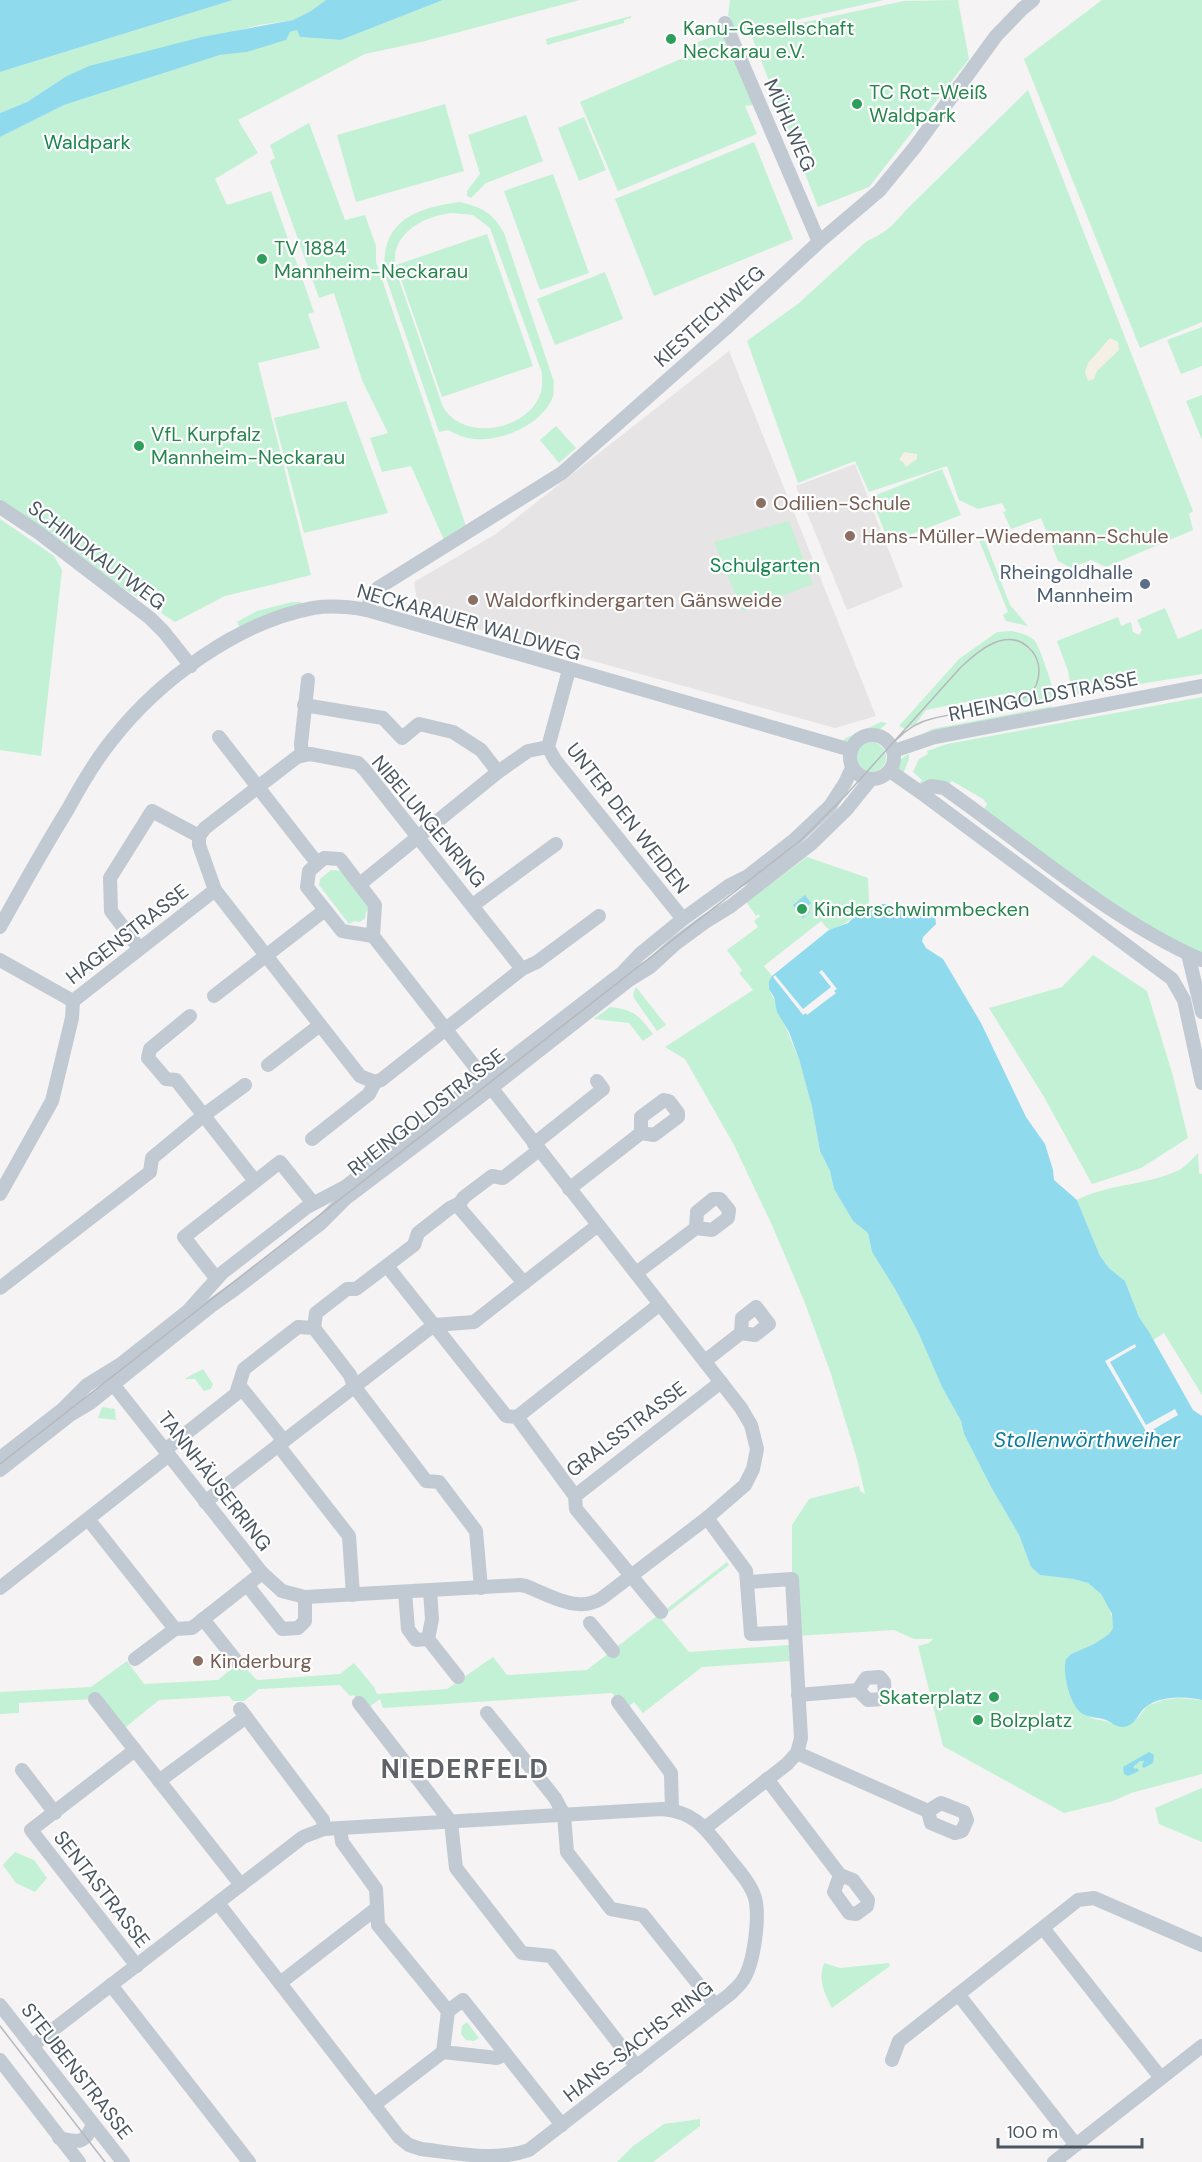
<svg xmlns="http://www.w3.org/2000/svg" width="1202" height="2162" font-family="'DM Sans',sans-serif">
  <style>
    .education { fill: #e6e4e5 }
    .green { fill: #c3f1d5; fill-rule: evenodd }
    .sand { fill: #f5f0e5 }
    .water { fill: #90daee }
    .pier { fill: #f5f3f3 }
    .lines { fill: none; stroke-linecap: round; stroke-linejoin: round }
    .minor { stroke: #c1cad2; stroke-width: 14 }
    .tram { stroke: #b5b8bd; stroke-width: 1.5 }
    .leisure-dot { fill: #2e9e5b; stroke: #fff; stroke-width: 2 }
    .education-dot { fill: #8d6e63; stroke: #fff; stroke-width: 2 }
    .service-dot { fill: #5c6f8a; stroke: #fff; stroke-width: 2 }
    .labels { text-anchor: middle; stroke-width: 4.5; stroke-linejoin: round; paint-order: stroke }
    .leisure-label { font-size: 20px; fill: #27864d; stroke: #fff; text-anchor: start }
    .street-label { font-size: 20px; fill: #4a5661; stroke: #fff }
    .park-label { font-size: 20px; fill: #17864f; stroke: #fff }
    .education-label { font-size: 20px; fill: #785e54; stroke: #fff; text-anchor: start }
    .service-label { font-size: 20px; fill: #4e5e75; stroke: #fff; text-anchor: end }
    .water-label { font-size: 21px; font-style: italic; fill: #0c7c9b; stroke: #fff }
    .district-label { font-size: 26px; font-weight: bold; letter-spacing: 1.5px; fill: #5f6368; stroke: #fff }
  </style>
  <rect width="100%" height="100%" fill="#f5f3f3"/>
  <!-- education -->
  <g class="education">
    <path d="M729,351L876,716L835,728L419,613L414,582L496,534Z"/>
    <path d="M855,464L903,587L847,610L796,486Z"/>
  </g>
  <!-- green -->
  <g class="green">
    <path d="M233,0H326L312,11L293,20L259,25L65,77L27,102L0,113V72Z"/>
    <path d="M443,0H580L425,41L365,54L238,120L258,153L215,179L227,205L271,191L314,312L308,314L320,348L258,363L311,575L225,596L175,622L161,613L163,609L150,601L148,604L112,581L0,499V137L64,105L220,55L247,52L290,32L297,30L301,37L341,40Z"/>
    <path d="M730,0H884L737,33L728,15Z"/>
    <path d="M958,0L969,59L869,187L818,207L752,37L782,27L904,1Z"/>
    <path d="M1102,0H1202V322L1140,348L1024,59Z"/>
    <path d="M631,16V18L624,20V23L547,45L546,39Z"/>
    <path d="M722,33L755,105L745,106L757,134L618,191L580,102L709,47L690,52L688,46Z"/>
    <path d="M1028,90L1193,511L1189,514L1193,530L1106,567L1091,560L1071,568L1058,561L1041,518L1011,529L1003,512L1006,511L1002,503L978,509L959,500L947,466L869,492L855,461L798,483L747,341L799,303L867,241C884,234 894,225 905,211Z"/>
    <path d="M445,104L464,171L356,202L337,135Z"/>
    <path d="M526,115L543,161L486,183L471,198L467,196V191L480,174L468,135Z"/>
    <path d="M584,117L606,170L579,181L558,128Z"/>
    <path d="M309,123L345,220L365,215L376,246V262L467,529L445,542L411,466L382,472L370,438L388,433L362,380L334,293L319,298L270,161L275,158L270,145Z"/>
    <path d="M754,142L793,239L654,296L615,199Z"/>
    <path d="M553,174L589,273L540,290L504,191Z"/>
    <path d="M460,202C483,208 492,212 504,233L554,382C553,386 554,392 553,396C544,424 501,442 474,439C464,438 456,434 448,430L439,432L385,275C379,222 414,208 460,202ZM451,213L473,215L490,228L542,373C542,379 543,386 541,392C530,430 464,443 443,407L396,271C388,236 420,217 451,213Z"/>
    <path d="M487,234L533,366L442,397L396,265Z"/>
    <path d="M605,272L623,319L555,345L537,299Z"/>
    <path d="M1202,327V366L1181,374L1167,340Z"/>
    <path d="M1202,395V440L1186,401Z"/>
    <path d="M346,401L388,513L304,533L274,418Z"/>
    <path d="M556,426L576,448L559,463L540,440Z"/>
    <path d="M942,469L961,515L889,543L871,497Z"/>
    <path d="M0,519L54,556L62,570L41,756L0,750Z"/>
    <path d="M789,521L813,584L742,611L714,542Z"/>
    <path d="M984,538L1010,605L1028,626L1006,621L1003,615L1008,612L979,540Z"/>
    <path d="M292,602H302L298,606L240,628L237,622L257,611Z"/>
    <path d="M1165,608L1178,639L1202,629V674L1072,695L1068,671L1057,641L1118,617L1121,626L1131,622L1133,632L1139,635L1142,630L1137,620Z"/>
    <path d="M1012,631C1019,633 1030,635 1035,641C1040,648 1053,687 1055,697L1018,704L1015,692L926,710L915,725L905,729L899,726L959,659L997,632Z"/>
    <path d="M1202,697V957L1125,914L983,811L987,804L983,799L952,781L947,786L918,785L922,780L913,772L919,759L928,754L927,751L947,744Z"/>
    <path d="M1053,706L1049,710L915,738L932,729Z"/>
    <path d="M881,722L887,723L877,732C863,730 856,741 842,742L846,738Z"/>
    <circle cx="871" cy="757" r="15"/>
    <path d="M909,754V759L903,774C892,768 899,758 909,754Z"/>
    <path d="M807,857L868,878L869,904L861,906C852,920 845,925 829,930L821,921L764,966L772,976L769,981L771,993L799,1059L812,1107L820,1151L830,1171L834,1189L853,1221L868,1233L872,1252L895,1289L918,1332L942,1387L961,1421L964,1434L991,1487L1019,1535L1031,1567L1040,1575L1073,1579L1088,1583L1101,1594L1109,1608L1113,1621V1628L1109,1634L1094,1644L1071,1654L1066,1659C1064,1680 1069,1706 1090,1717C1097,1721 1104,1719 1112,1724L1137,1719L1147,1706L1163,1700L1178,1698L1202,1700V1774L1131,1793L1113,1801L1064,1813L943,1746L918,1646L929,1643L933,1639H914L894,1630L795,1636L792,1579V1525L809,1499L859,1486L860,1491L865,1494L857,1459L830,1371L803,1298L772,1225L734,1145L685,1059L665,1047L753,990L739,973L742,970L727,950L758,927L754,921L760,916L759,914L756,916L746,902Z"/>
    <path d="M331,870L342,871L369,909L366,912L365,919L359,922L354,921L349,924L319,885L320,879Z"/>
    <path d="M1093,955L1147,991L1173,1076L1188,1138L1141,1168L1092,1184L1044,1097L989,1008L1062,987Z"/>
    <path d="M636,987L666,1025L657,1031L634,998L633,994Z"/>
    <path d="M610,1007C635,1010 638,1015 653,1034L643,1041L629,1023L594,1019Z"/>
    <path d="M1198,1153L1199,1173L1202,1174V1395L1164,1333L1153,1340L1139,1317L1125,1281L1109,1268L1100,1256L1077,1200C1109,1183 1148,1186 1181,1169C1187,1165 1193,1158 1198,1153Z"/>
    <path d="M203,1369L213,1384L211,1389L204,1391L195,1379H185C191,1374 197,1373 203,1369Z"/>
    <path d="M102,1407L115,1409L116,1420L98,1418Z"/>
    <path d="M727,1562L729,1565L666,1614L664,1611Z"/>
    <path d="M658,1615L689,1652L789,1645L790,1661L702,1667L643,1713L634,1702L625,1710L612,1693L383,1708L380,1699L365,1710L354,1695L350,1696L340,1685L259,1689L244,1701H233L229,1696L159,1700L121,1731L95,1699L19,1703V1713L0,1714V1692L91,1687L127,1661L144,1684L218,1680L240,1662L257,1680L340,1674L354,1663L374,1687L377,1694L447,1689L493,1657L507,1675L587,1670Z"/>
    <path d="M1202,1788V1842L1159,1824L1155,1808Z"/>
    <path d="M15,1852L34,1860L47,1878L35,1892L16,1883L3,1865Z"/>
    <path d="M824,1963L840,1968L889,1963L890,1966L832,2008C824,1992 818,1980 824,1963Z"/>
    <path d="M467,2022L479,2038L474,2041L466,2040L461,2034L462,2026Z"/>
    <path d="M700,2119V2126L653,2162H617L633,2146L664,2124Z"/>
  </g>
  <!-- sand -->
  <g class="sand">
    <path d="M1110,338L1118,342L1119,350L1097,371L1094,379L1088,381L1085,372L1088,363Z"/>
    <path d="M904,452L917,454V459L906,467L903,462L899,460Z"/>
  </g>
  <!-- water -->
  <g class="water">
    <path d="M0,0H233L0,72Z"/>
    <path d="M326,0H443L341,40L300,37L297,30L290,32L286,40L247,52L220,55L64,105L0,137V113L27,102L65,77L89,66L202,37L293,20L311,11Z"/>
    <path d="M805,895L811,903L806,907L810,912L803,918L793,905Z"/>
    <path d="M869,904H889L935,915L936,924L923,937L922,941L926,948L943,959L981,1023L1026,1117L1045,1144L1053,1170L1054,1180L1077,1200L1100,1256L1109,1268L1125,1281L1139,1317L1149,1332L1193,1410L1202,1416V1700C1186,1696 1161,1696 1147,1706C1138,1712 1136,1726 1123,1727C1116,1727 1112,1723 1106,1720C1098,1717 1090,1718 1083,1714C1070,1707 1062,1673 1066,1659L1071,1654L1094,1644L1109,1634L1113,1628L1112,1614L1101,1594L1088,1583L1073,1579L1040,1575L1031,1567L1019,1535L991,1487L964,1434L961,1421L942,1387L918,1332L895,1289L872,1252L868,1233L853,1221L834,1189L830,1171L820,1151L812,1107L799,1059L789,1032L777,1012L774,997L769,989V981L772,976L829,930L848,923L856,915L857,909Z"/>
    <path d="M1149,1752L1154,1755L1153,1763L1144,1768L1142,1766L1144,1761H1140L1133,1767L1135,1769L1137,1768L1139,1771L1128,1776L1124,1774L1123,1767Z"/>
  </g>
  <!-- pier -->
  <g class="pier">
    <path d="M822,970L837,989L834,991L836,993L807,1015L806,1013L803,1015L773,977L775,975L803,1009L831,987L819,972Z"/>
    <path d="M1135,1344L1136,1347L1110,1362L1146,1425L1175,1409L1178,1415L1147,1433L1105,1361Z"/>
  </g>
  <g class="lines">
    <!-- minor -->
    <g class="minor">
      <path d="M725,23L819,242"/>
      <path d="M0,507L39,533L150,618L164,632L191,666"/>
      <path d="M367,610L372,594L378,588L562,473L725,329L819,242L879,191L915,147L996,36L1022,9L1033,0"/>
      <path d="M569,670L548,747L555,760L683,919"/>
      <path d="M304,705L383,718L402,738L419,724L453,732L481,750L498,772"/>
      <circle cx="872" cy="757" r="22"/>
      <path d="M219,737L317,863"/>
      <path d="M894,751L935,737L1202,686"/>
      <path d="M310,754L358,763L364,769L522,969L381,1080L375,1082L360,1076L215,890L199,845V836L205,828L297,757Z"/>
      <path d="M302,755L301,744L308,680"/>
      <path d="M890,771L920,792L931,786L944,788C1027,846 1109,919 1202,960"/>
      <path d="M920,792L1172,979L1184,1000L1202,1083"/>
      <path d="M360,884L498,772L528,751L548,747"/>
      <path d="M473,905L556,844"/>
      <path d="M0,927C22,887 44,848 68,809C81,785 95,761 112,740C159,680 238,622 313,608C332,605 350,607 367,610L851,750"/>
      <path d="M139,948L111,911L110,878L152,811L199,836"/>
      <path d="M1188,954L1202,1012"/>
      <path d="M0,960L73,1001L215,890"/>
      <path d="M522,969L537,962L599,916"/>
      <path d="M214,996L325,910"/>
      <path d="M190,1016L150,1049L148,1058L166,1079L176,1080L255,1181"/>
      <path d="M268,1065L320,1025"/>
      <path d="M312,1139L369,1094L375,1082"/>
      <path d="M534,1144L603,1089L597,1081"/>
      <path d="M569,1189L641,1133L654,1135L678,1117V1113L669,1101L664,1100L641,1117V1133"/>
      <path d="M0,1194L52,1101L72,1018L73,1001"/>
      <path d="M457,1205L524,1283"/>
      <path d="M387,1266L506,1416L517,1417"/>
      <path d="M636,1273L696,1228L712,1230L728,1218L729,1210L720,1199H713L697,1212L696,1228"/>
      <path d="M216,1278L184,1237L280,1162L313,1203"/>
      <path d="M0,1288L150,1172L152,1158L204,1115L245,1085"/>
      <path d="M660,1304L517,1417L575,1496L721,1382"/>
      <path d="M314,1328L350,1375L354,1386L426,1481L439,1482L476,1531L481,1588"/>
      <path d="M314,1328L316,1313L347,1289H356L414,1245L418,1233L450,1208L460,1203L464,1197L492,1176L503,1178L539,1150"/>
      <path d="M705,1361L741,1333L755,1335L769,1324L756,1307L742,1318L741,1333"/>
      <path d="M105,1374L262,1573L282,1591L305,1597L520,1585L526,1586C549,1595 578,1614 602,1598L707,1518L745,1485L753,1469L757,1449L751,1425L741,1408L373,936L375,905L340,859L324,858L309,871L307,887L342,931L373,936"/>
      <path d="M239,1385L284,1441"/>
      <path d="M278,1445L349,1536L353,1595"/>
      <path d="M165,1450L236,1394L244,1369L298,1327L314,1328"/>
      <path d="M0,1458L63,1409L87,1385L121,1364L188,1311L222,1273L307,1207L345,1187L442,1112L467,1089L500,1067L622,973L640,954L683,919L730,885L748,876L794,840L830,806L845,783L852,768"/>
      <path d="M0,1470L70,1415L90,1403L211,1306L235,1289L320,1224L345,1199L476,1100L629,980L650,967L675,944L705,922L731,906L811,844L846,810L871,779"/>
      <path d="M575,1496L576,1509L661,1612"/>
      <path d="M205,1502L434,1325L474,1322L598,1225"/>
      <path d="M707,1518L746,1571L751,1634L795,1632"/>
      <path d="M88,1519L175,1629"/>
      <path d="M247,1585L282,1629L298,1628L305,1621V1597"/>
      <path d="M0,1588L169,1455"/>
      <path d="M430,1591L432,1619L428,1639L458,1677"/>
      <path d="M405,1592L408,1629L416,1640L428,1639"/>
      <path d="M203,1619L238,1663"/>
      <path d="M590,1623L613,1651"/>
      <path d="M135,1659L175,1629L192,1628L262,1573"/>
      <path d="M798,1695L858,1690L866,1678L880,1677L884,1682L885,1695L882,1699L868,1700L858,1690"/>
      <path d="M95,1699L135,1750"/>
      <path d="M618,1702L671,1773L672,1810"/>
      <path d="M359,1703L451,1822L456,1868L522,1953L551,1956L637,2067"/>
      <path d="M240,1709L323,1820L324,1829"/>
      <path d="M487,1713L555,1798L564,1815L567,1852L611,1909L643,1915L715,2005"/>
      <path d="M797,1753L928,1811L931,1823L955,1833L962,1831L967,1820L964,1812L941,1803L928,1811"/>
      <path d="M22,1770L55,1813"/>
      <path d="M767,1779L840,1875L853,1880L868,1900L867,1906L856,1914L849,1913L834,1892L840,1875"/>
      <path d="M159,1781L246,1717"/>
      <path d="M340,1828L342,1842L376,1889L378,1925L448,2011L463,2000L562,2125"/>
      <path d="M705,1828L787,1764L797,1753L801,1738L792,1579L748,1582"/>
      <path d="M1043,1928L1161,2078"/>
      <path d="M137,1966L31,1830L135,1750L241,1885"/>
      <path d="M280,1983L377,1908"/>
      <path d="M111,1985L249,2162"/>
      <path d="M958,1994L1076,2145"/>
      <path d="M0,2005L123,2162"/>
      <path d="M448,2011L443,2052L497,2058L505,2054"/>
      <path d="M32,2046L303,1837L324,1829L662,1809C695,1812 705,1828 724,1852C734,1866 750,1881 755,1898C760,1917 754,1964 743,1980C740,1985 735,1989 730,1994L529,2150C496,2162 457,2153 421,2149L409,2145L399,2137L218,1903"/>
      <path d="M0,2060L79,2162"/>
      <path d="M892,2060L899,2041L1078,1900L1094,1898L1202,1945"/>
      <path d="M374,2105L443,2052"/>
      <path d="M59,2138C78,2142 85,2145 93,2124"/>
      <path d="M1054,2162L1202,2046"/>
    </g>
    <!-- tram -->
    <g class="tram">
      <path d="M0,1464L801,840L846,795L961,667C978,651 1006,627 1028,647C1035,653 1039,662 1039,671C1039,681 1036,689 1028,695C1012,708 954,712 931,719C917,722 906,730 896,740"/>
      <path d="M0,2026L105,2162"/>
    </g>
  </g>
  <!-- markers -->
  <g class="leisure-dot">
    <circle cx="671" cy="39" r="6"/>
    <circle cx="857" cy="104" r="6"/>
    <circle cx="262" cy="259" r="6"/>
    <circle cx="139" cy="446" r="6"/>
    <circle cx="802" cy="909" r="6"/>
    <circle cx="994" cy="1697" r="6"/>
    <circle cx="978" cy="1720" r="6"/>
  </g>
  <g class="education-dot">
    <circle cx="761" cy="503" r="6"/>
    <circle cx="850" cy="536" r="6"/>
    <circle cx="473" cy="600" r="6"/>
    <circle cx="198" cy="1661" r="6"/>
  </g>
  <circle class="service-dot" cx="1145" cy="584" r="6"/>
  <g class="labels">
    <!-- leisure labels -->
    <g class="leisure-label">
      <text x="683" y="35">Kanu-Gesellschaft<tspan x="683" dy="23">Neckarau e.V.</tspan></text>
      <text x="869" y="99">TC Rot-Weiß<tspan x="869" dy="23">Waldpark</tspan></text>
      <text x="274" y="255">TV 1884<tspan x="274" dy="23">Mannheim-Neckarau</tspan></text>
      <text x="151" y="441">VfL Kurpfalz<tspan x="151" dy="23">Mannheim-Neckarau</tspan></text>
      <text x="814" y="916">Kinderschwimmbecken</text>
      <text x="982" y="1704" text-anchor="end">Skaterplatz</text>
      <text x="990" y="1727">Bolzplatz</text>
    </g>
    <!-- street labels -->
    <g class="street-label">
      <text transform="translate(790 125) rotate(66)" y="7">MÜHLWEG</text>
      <text transform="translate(709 316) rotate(-42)" y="7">KIESTEICHWEG</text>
      <text transform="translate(97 555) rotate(37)" y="7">SCHINDKAUTWEG</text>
      <text transform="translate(469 622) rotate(16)" y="7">NECKARAUER WALDWEG</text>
      <text transform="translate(1043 696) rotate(-11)" y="7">RHEINGOLDSTRASSE</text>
      <text transform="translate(628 818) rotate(52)" y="7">UNTER DEN WEIDEN</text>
      <text transform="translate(429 821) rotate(50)" y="7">NIBELUNGENRING</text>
      <text transform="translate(127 934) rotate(-38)" y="7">HAGENSTRASSE</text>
      <text transform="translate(426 1112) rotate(-38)" y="7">RHEINGOLDSTRASSE</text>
      <text transform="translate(626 1429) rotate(-37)" y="7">GRALSSTRASSE</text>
      <text transform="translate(215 1481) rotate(52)" y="7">TANNHÄUSERRING</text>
      <text transform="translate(102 1889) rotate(52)" y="7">SENTASTRASSE</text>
      <text transform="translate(638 2041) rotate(-38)" y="7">HANS-SACHS-RING</text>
      <text transform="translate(77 2071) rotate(52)" y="7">STEUBENSTRASSE</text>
    </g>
    <!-- park labels -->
    <g class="park-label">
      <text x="87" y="149">Waldpark</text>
      <text x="765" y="572">Schulgarten</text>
    </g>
    <!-- education labels -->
    <g class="education-label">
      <text x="773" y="510">Odilien-Schule</text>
      <text x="862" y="543">Hans-Müller-Wiedemann-Schule</text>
      <text x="485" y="607">Waldorfkindergarten Gänsweide</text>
      <text x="210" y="1668">Kinderburg</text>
    </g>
    <!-- service labels -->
    <g class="service-label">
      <text x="1133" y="579">Rheingoldhalle<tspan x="1133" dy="23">Mannheim</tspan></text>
    </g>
    <!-- water labels -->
    <g class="water-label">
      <text x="1087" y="1447">Stollenwörthweiher</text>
    </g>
    <!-- district labels -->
    <g class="district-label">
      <text x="465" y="1778">NIEDERFELD</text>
    </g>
  </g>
  <!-- scale -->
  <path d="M998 2138v9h144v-9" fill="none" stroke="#4a5661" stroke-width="3"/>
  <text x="1007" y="2138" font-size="18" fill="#4a5661" stroke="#ffffff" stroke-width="4.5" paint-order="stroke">100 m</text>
</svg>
